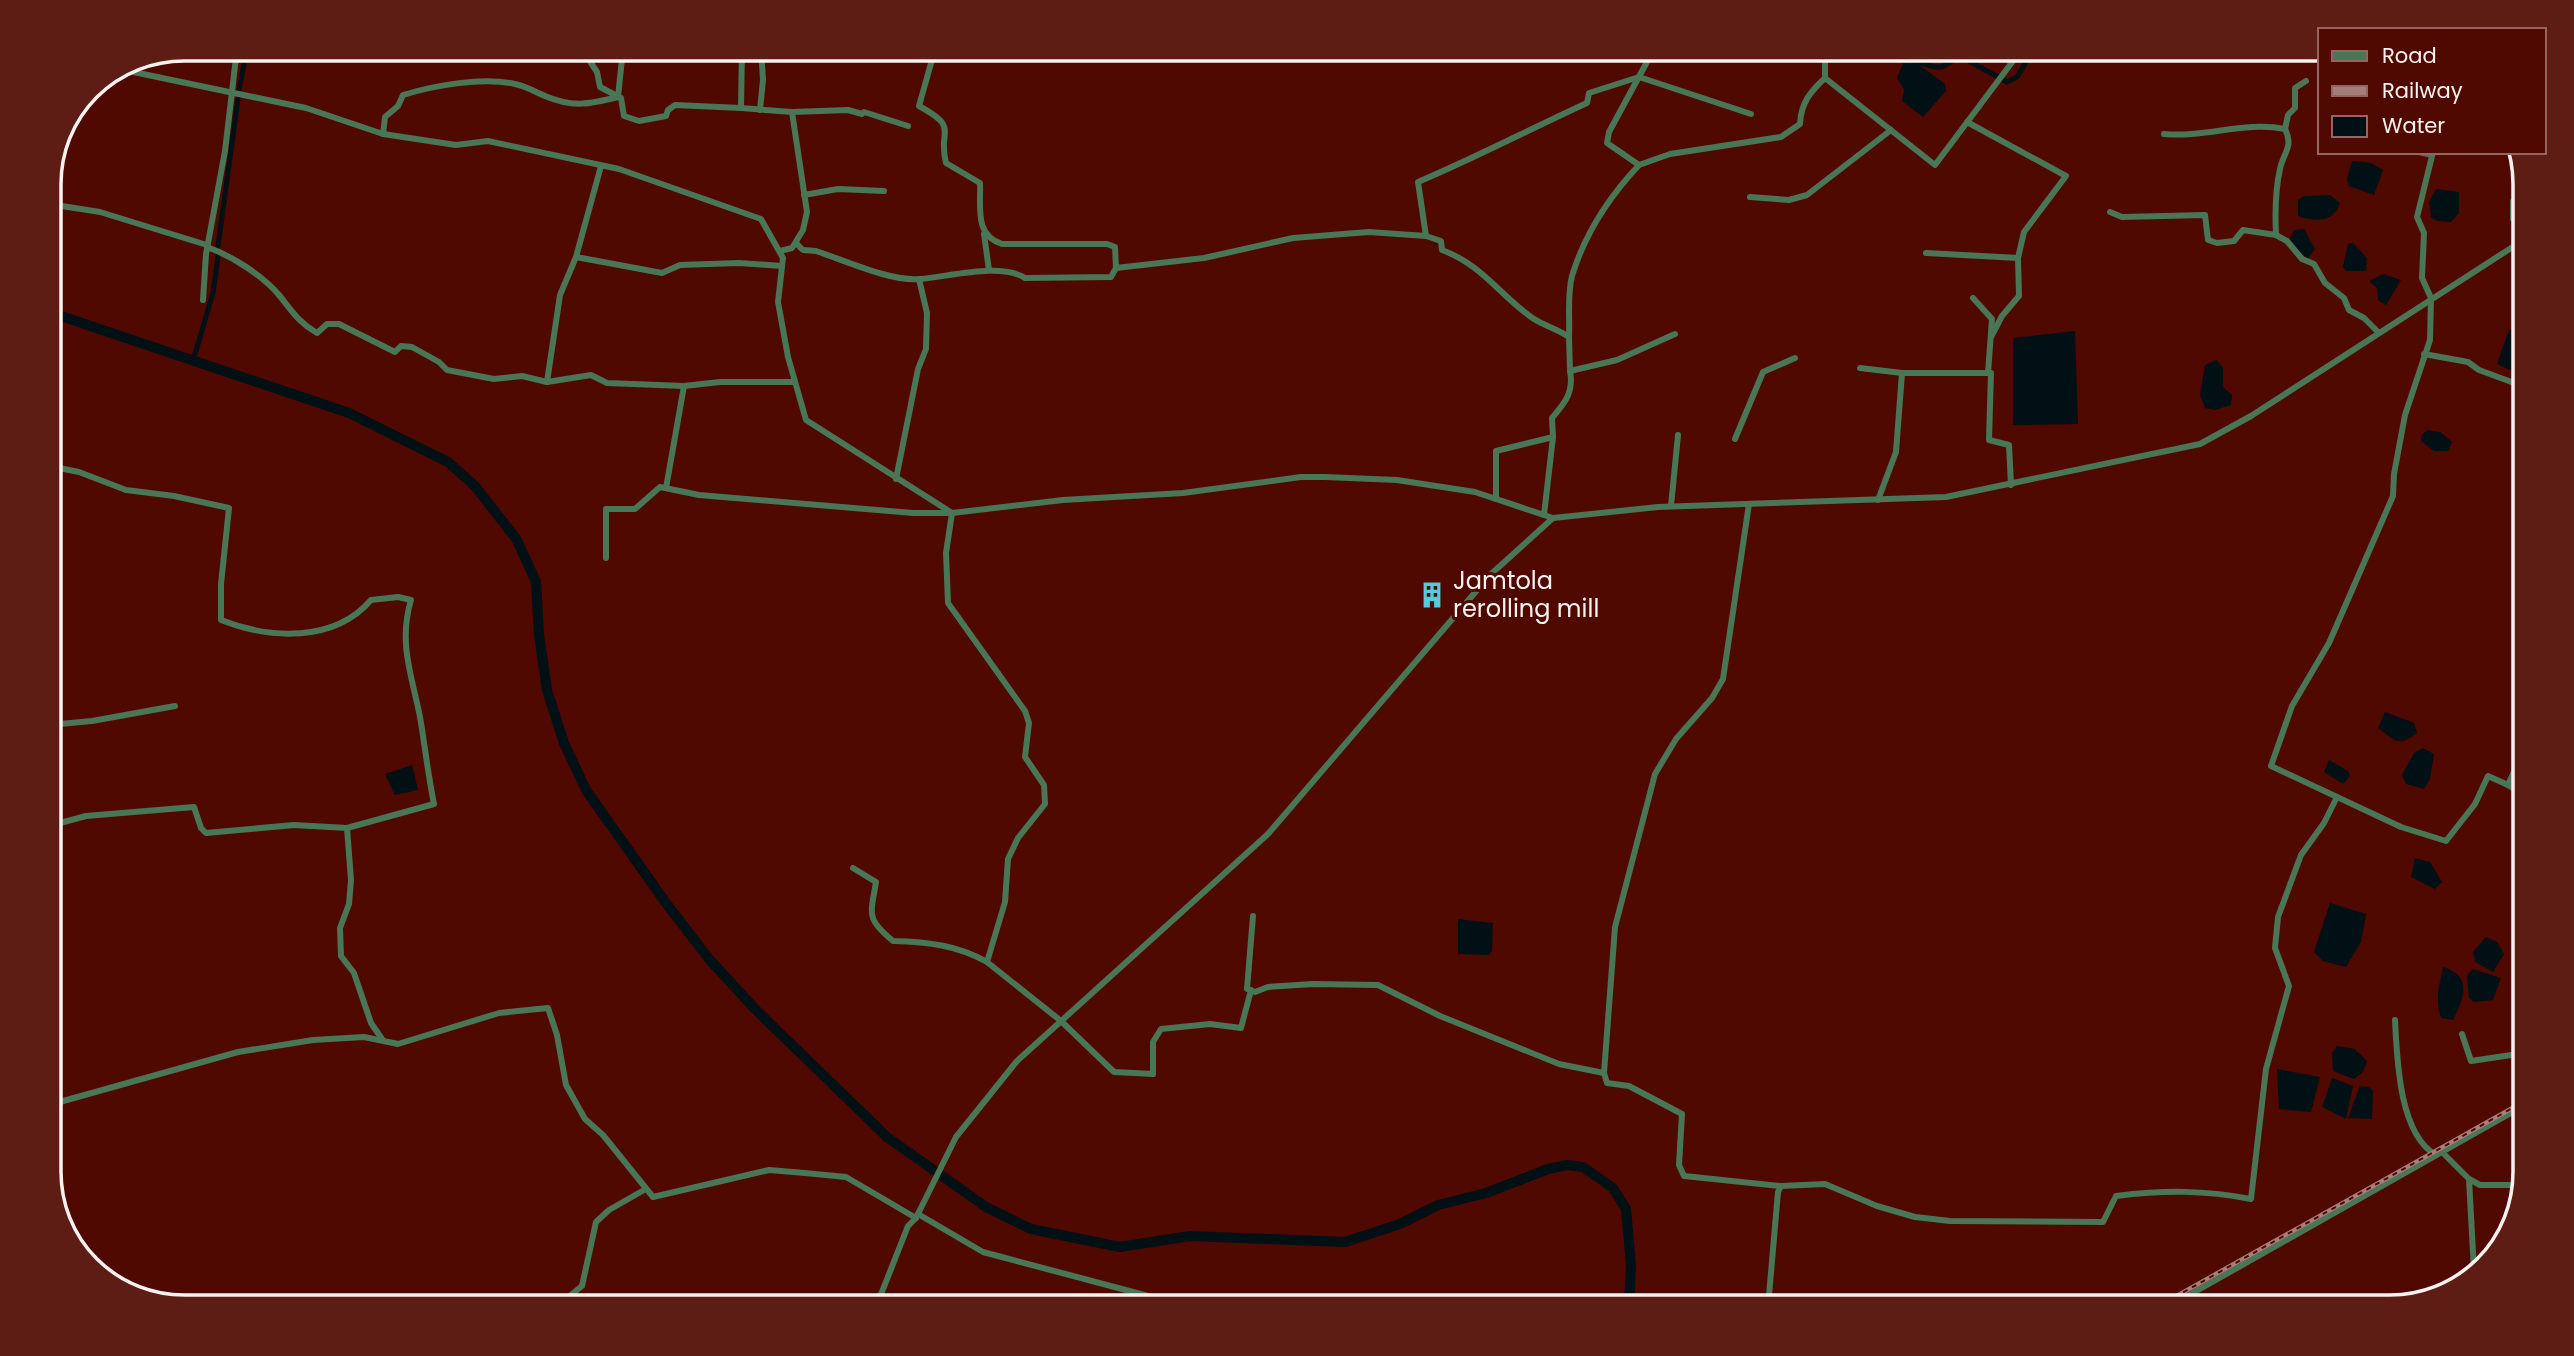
<svg xmlns="http://www.w3.org/2000/svg" width="2574" height="1356" font-family="Poppins,sans-serif">
  <style>
    .water { fill: #001014 }
    .lines { fill: none; stroke-linecap: round; stroke-linejoin: round }
    .canal { stroke: #001014; stroke-width: 5 }
    .river { stroke: #001014; stroke-width: 10 }
    .minor { stroke: #497655; stroke-width: 6 }
    .rail-casing { stroke: #a57e79; stroke-width: 4.5 }
    .rail { stroke: #4f0901; stroke-width: 2; stroke-dasharray: 5; stroke-linecap: butt }
    .labels { text-anchor: middle; stroke-width: 6; stroke-linejoin: round; paint-order: stroke }
    .poi-label { font-size: 24px; fill: #fbf2f0; stroke: #4f0901; text-anchor: start }
    .rim { fill: none; stroke: #fbf2f0; stroke-width: 3.5 }
  </style>
  <rect width="100%" height="100%" fill="#4f0901"/>
  <!-- water -->
  <g class="water">
    <path d="M1903,63L1918,64L1945,84L1946,91L1923,117L1902,101L1904,90L1897,78Z"/>
    <path d="M2352,161L2371,163L2383,170L2374,195L2349,186L2347,179Z"/>
    <path d="M2436,189L2459,192V213L2451,222L2437,221L2431,217L2429,202Z"/>
    <path d="M2330,195L2340,203C2333,223 2315,222 2298,216V200L2304,196Z"/>
    <path d="M2304,229L2315,249L2308,259L2289,241L2294,230Z"/>
    <path d="M2353,243L2367,258L2366,271H2346L2343,267L2348,244Z"/>
    <path d="M2383,274L2401,280L2386,305L2378,300L2377,288L2369,281Z"/>
    <path d="M2509,330L2525,331V377L2497,364Z"/>
    <path d="M2075,331L2078,424L2013,425V338Z"/>
    <path d="M2216,360L2223,367V387L2232,395L2231,405L2215,410L2205,408L2200,395L2205,365Z"/>
    <path d="M2428,430L2440,432L2452,442L2448,451H2434L2421,441L2422,434Z"/>
    <path d="M2385,712L2414,723L2417,733C2398,747 2397,742 2378,728Z"/>
    <path d="M2423,748L2434,754L2430,779L2424,789L2406,784L2402,775L2414,753Z"/>
    <path d="M2329,760L2348,771L2350,776L2343,784L2324,772Z"/>
    <path d="M412,765L418,790L395,795L385,774Z"/>
    <path d="M2415,858L2430,862L2442,882L2435,889L2411,877Z"/>
    <path d="M2330,903L2366,914L2361,942L2346,967L2323,961L2314,952Z"/>
    <path d="M1458,919L1493,923L1492,951L1489,955L1458,954Z"/>
    <path d="M2486,937L2497,942L2504,954L2493,972L2475,962L2473,952Z"/>
    <path d="M2443,967C2473,976 2464,998 2453,1020L2441,1018C2435,1000 2439,986 2443,967Z"/>
    <path d="M2473,969L2501,978L2493,1000L2474,1002L2469,998L2467,975Z"/>
    <path d="M2337,1046L2355,1049L2367,1061L2363,1072L2354,1079L2333,1071L2332,1053Z"/>
    <path d="M2277,1069L2320,1077L2311,1112L2279,1109Z"/>
    <path d="M2332,1078L2353,1086L2346,1119L2322,1107Z"/>
    <path d="M2360,1086L2369,1087L2373,1091L2372,1119L2348,1118Z"/>
  </g>
  <g class="lines">
    <!-- canal -->
    <g class="canal">
      <path d="M1870,49L1935,67H1942L1960,56L2007,82L2017,77L2034,49"/>
      <path d="M239,90L247,49"/>
      <path d="M218,246L238,99"/>
      <path d="M193,361L213,293L218,256"/>
    </g>
    <!-- river -->
    <path class="river" d="M49,312L349,413L448,462L475,486L517,540L536,582L539,635L547,690L564,743L586,790L666,903L709,959L756,1010L887,1137L986,1207L1031,1229L1120,1247L1190,1236L1345,1242L1400,1224L1438,1205L1486,1193L1548,1169L1567,1165L1583,1167L1613,1188L1626,1209L1631,1265L1629,1307"/>
    <!-- minor -->
    <g class="minor">
      <path d="M582,49L597,72L600,87L621,98L624,116L639,121L666,116L668,110L675,105L741,108L742,49"/>
      <path d="M935,49L919,106C961,129 937,129 946,163L980,183C981,207 974,235 1002,244H1107L1115,247L1116,268L1204,258L1293,238L1369,232L1426,236L1418,182C1475,158 1530,129 1587,103L1589,93L1639,77L1751,114"/>
      <path d="M1654,49L1609,132L1607,143L1639,165L1670,154L1781,137L1800,124C1801,103 1810,92 1825,78V49"/>
      <path d="M119,69L306,108L383,134L456,145L488,141L619,169L761,219L783,258L778,302L788,357L806,420L952,513L1063,500L1183,493L1301,477H1325L1397,480L1475,492L1553,518"/>
      <path d="M1825,78L1935,165L2022,49"/>
      <path d="M741,108L792,112L807,212L803,230L792,248L780,251"/>
      <path d="M760,110L763,80L761,49"/>
      <path d="M792,112L848,110L862,114L864,112L908,126"/>
      <path d="M1967,122L2066,176L2024,232L2018,258L2019,296L2002,316L1991,337"/>
      <path d="M2285,129L2288,115L2295,108V88L2306,81"/>
      <path d="M383,134L385,117L398,106L403,95C436,85 482,77 515,84C526,86 535,92 545,96C573,108 590,104 618,97L623,49"/>
      <path d="M2164,134C2205,138 2244,121 2285,129C2294,147 2283,153 2280,169C2275,191 2275,214 2276,235L2287,241L2302,259L2314,264L2325,283L2344,298L2349,310L2364,318L2378,332"/>
      <path d="M2419,152L2432,155"/>
      <path d="M2433,152L2417,217L2424,233L2422,278L2431,298L2430,340L2405,415L2394,474L2393,496L2329,643L2292,706L2271,766L2401,827L2446,841L2475,804L2488,776L2508,785L2525,747"/>
      <path d="M2513,152V157L2518,158"/>
      <path d="M601,166L576,257L662,273L680,265L739,263L782,266"/>
      <path d="M804,195L838,189L884,191"/>
      <path d="M1750,197L1789,200L1807,195L1891,130"/>
      <path d="M2525,198L2513,201V219L2525,220"/>
      <path d="M49,204L100,212L207,245"/>
      <path d="M2110,212L2122,217L2205,215L2208,240L2217,243L2234,241L2243,230L2276,235"/>
      <path d="M984,234L989,270"/>
      <path d="M1426,236L1441,241L1442,250C1483,265 1501,297 1534,319C1545,326 1558,329 1569,337L1570,371"/>
      <path d="M796,243L803,250L816,251C844,260 891,282 920,279C948,277 1001,262 1025,278L1111,277L1116,268"/>
      <path d="M207,247C232,256 262,275 279,295C292,311 299,323 317,333L327,324H339L395,352L401,346L412,347L439,362L447,370L494,379L522,376L547,382L591,375L607,383L684,386L720,382H795"/>
      <path d="M1926,253L2018,258"/>
      <path d="M1973,298L1992,319L1988,373"/>
      <path d="M203,300L206,254L225,151L237,49"/>
      <path d="M1569,337C1570,318 1567,295 1572,276C1585,233 1609,197 1639,165"/>
      <path d="M2424,354L2468,362L2479,370L2525,387"/>
      <path d="M1860,368L1902,373H1991L1989,440L2009,445L2011,485"/>
      <path d="M547,382L560,295L576,257"/>
      <path d="M1735,439L1763,372L1795,358"/>
      <path d="M49,466L79,472L126,490L174,496L229,508L221,584V620C269,639 334,643 371,600L398,597L411,600C398,643 412,676 420,717C425,746 428,775 434,804L347,828L294,825L206,833L201,828L194,807L86,816L49,826"/>
      <path d="M896,479L918,369L926,349L927,313L919,279"/>
      <path d="M666,488L684,386"/>
      <path d="M1496,499V451L1553,437L1552,418C1565,403 1574,392 1570,371L1617,360L1675,334"/>
      <path d="M1878,500L1896,452L1902,373"/>
      <path d="M1749,504L1723,679L1712,698L1676,739L1655,774L1615,927L1604,1073L1607,1083L1629,1086L1682,1114L1679,1165L1684,1176L1781,1186"/>
      <path d="M1671,506L1678,435"/>
      <path d="M1544,515L1553,437"/>
      <path d="M606,558V509H635L660,487L699,495L913,513H952L946,553L948,603L1025,711L1029,723L1025,757L1044,785L1045,804L1018,838L1008,859L1005,902L987,962L1061,1021L1114,1072L1153,1074V1042L1161,1029L1210,1024L1241,1028L1251,990"/>
      <path d="M49,725L92,721L175,706"/>
      <path d="M2508,785L2525,796"/>
      <path d="M347,828L351,880L349,904L340,928L341,956L354,973L371,1023L382,1039"/>
      <path d="M853,868L876,882C871,914 865,918 893,941C928,942 957,945 987,962"/>
      <path d="M1253,916L1247,989L1255,992L1268,987L1313,984L1378,985L1440,1016L1559,1064L1604,1073"/>
      <path d="M2395,1020C2397,1059 2399,1134 2436,1155"/>
      <path d="M2462,1034L2471,1061L2525,1053"/>
      <path d="M49,1105L238,1052L313,1040L364,1037L398,1044L499,1013L548,1008L557,1035L566,1085L585,1119L603,1135L653,1197L769,1170L805,1173L846,1177L916,1218"/>
      <path d="M2442,1152L2469,1179L2474,1271"/>
      <path d="M2469,1179L2480,1185H2522"/>
      <path d="M918,1214L983,1252L1167,1301V1307"/>
      <path d="M556,1307L582,1286L596,1222L609,1210L644,1190"/>
      <path d="M876,1307L908,1226L916,1218L956,1137L1017,1061L1268,834L1490,575L1553,518L1658,507L1946,497L2200,444L2251,416L2525,239"/>
      <path d="M1768,1307L1778,1192L1781,1186L1825,1184L1877,1206L1915,1217L1950,1221L2103,1222L2116,1196C2165,1190 2204,1190 2251,1199L2266,1069L2289,986L2275,948L2278,917L2301,855L2324,823L2337,797"/>
      <path d="M2168,1307L2525,1105"/>
    </g>
    <!-- rail casing -->
    <g class="rail-casing">
      <path id="rail" d="M2157,1307L2525,1101"/>
    </g>
    <!-- rail -->
    <use href="#rail" class="rail"/>
  </g>
  <!-- icons -->
  <defs>
    <g id="building-bare" transform="scale(2.1)"><path d="M-4-6H4V6H1V3H-1V6H-4ZM-2.5-4.3h1.7v1.8h-1.7ZM.8-4.3h1.7v1.8H.8ZM-2.5-1h1.7V.8h-1.7ZM.8-1h1.7V.8H.8Z" fill="#55cadf" stroke="#4f0901" stroke-width="2.5" paint-order="stroke"/></g>
  </defs>
  <g fill-rule="evenodd">
    <use href="#building-bare" x="1432" y="595"/>
  </g>
  <g class="labels">
    <!-- poi labels -->
    <g class="poi-label">
      <text x="1453" y="589">Jamtola<tspan x="1453" dy="28">rerolling mill</tspan></text>
    </g>
  </g>
  <!-- crop -->
  <path d="M0 0H2574V1356H0ZM184 61H2390A123 123 0 0 1 2513 184V1172A123 123 0 0 1 2390 1295H184A123 123 0 0 1 61 1172V184A123 123 0 0 1 184 61Z" fill="#5d1c14" fill-rule="evenodd"/>
  <path class="rim" d="M184 61H2390A123 123 0 0 1 2513 184V1172A123 123 0 0 1 2390 1295H184A123 123 0 0 1 61 1172V184A123 123 0 0 1 184 61Z"/>
  <!-- legend -->
  <rect x="2318" y="28" width="228" height="126" fill="#4f0901" stroke="#946661" stroke-width="2"/>
  <rect x="2332" y="51" width="35" height="10" fill="#497655" stroke="#946661" stroke-width="2"/>
  <text x="2382" y="63" font-size="21" fill="#fbf2f0">Road</text>
  <rect x="2332" y="86" width="35" height="10" fill="#a57e79" stroke="#946661" stroke-width="2"/>
  <text x="2382" y="98" font-size="21" fill="#fbf2f0">Railway</text>
  <rect x="2332" y="116" width="35" height="21" fill="#001014" stroke="#946661" stroke-width="2"/>
  <text x="2382" y="133" font-size="21" fill="#fbf2f0">Water</text>
</svg>
